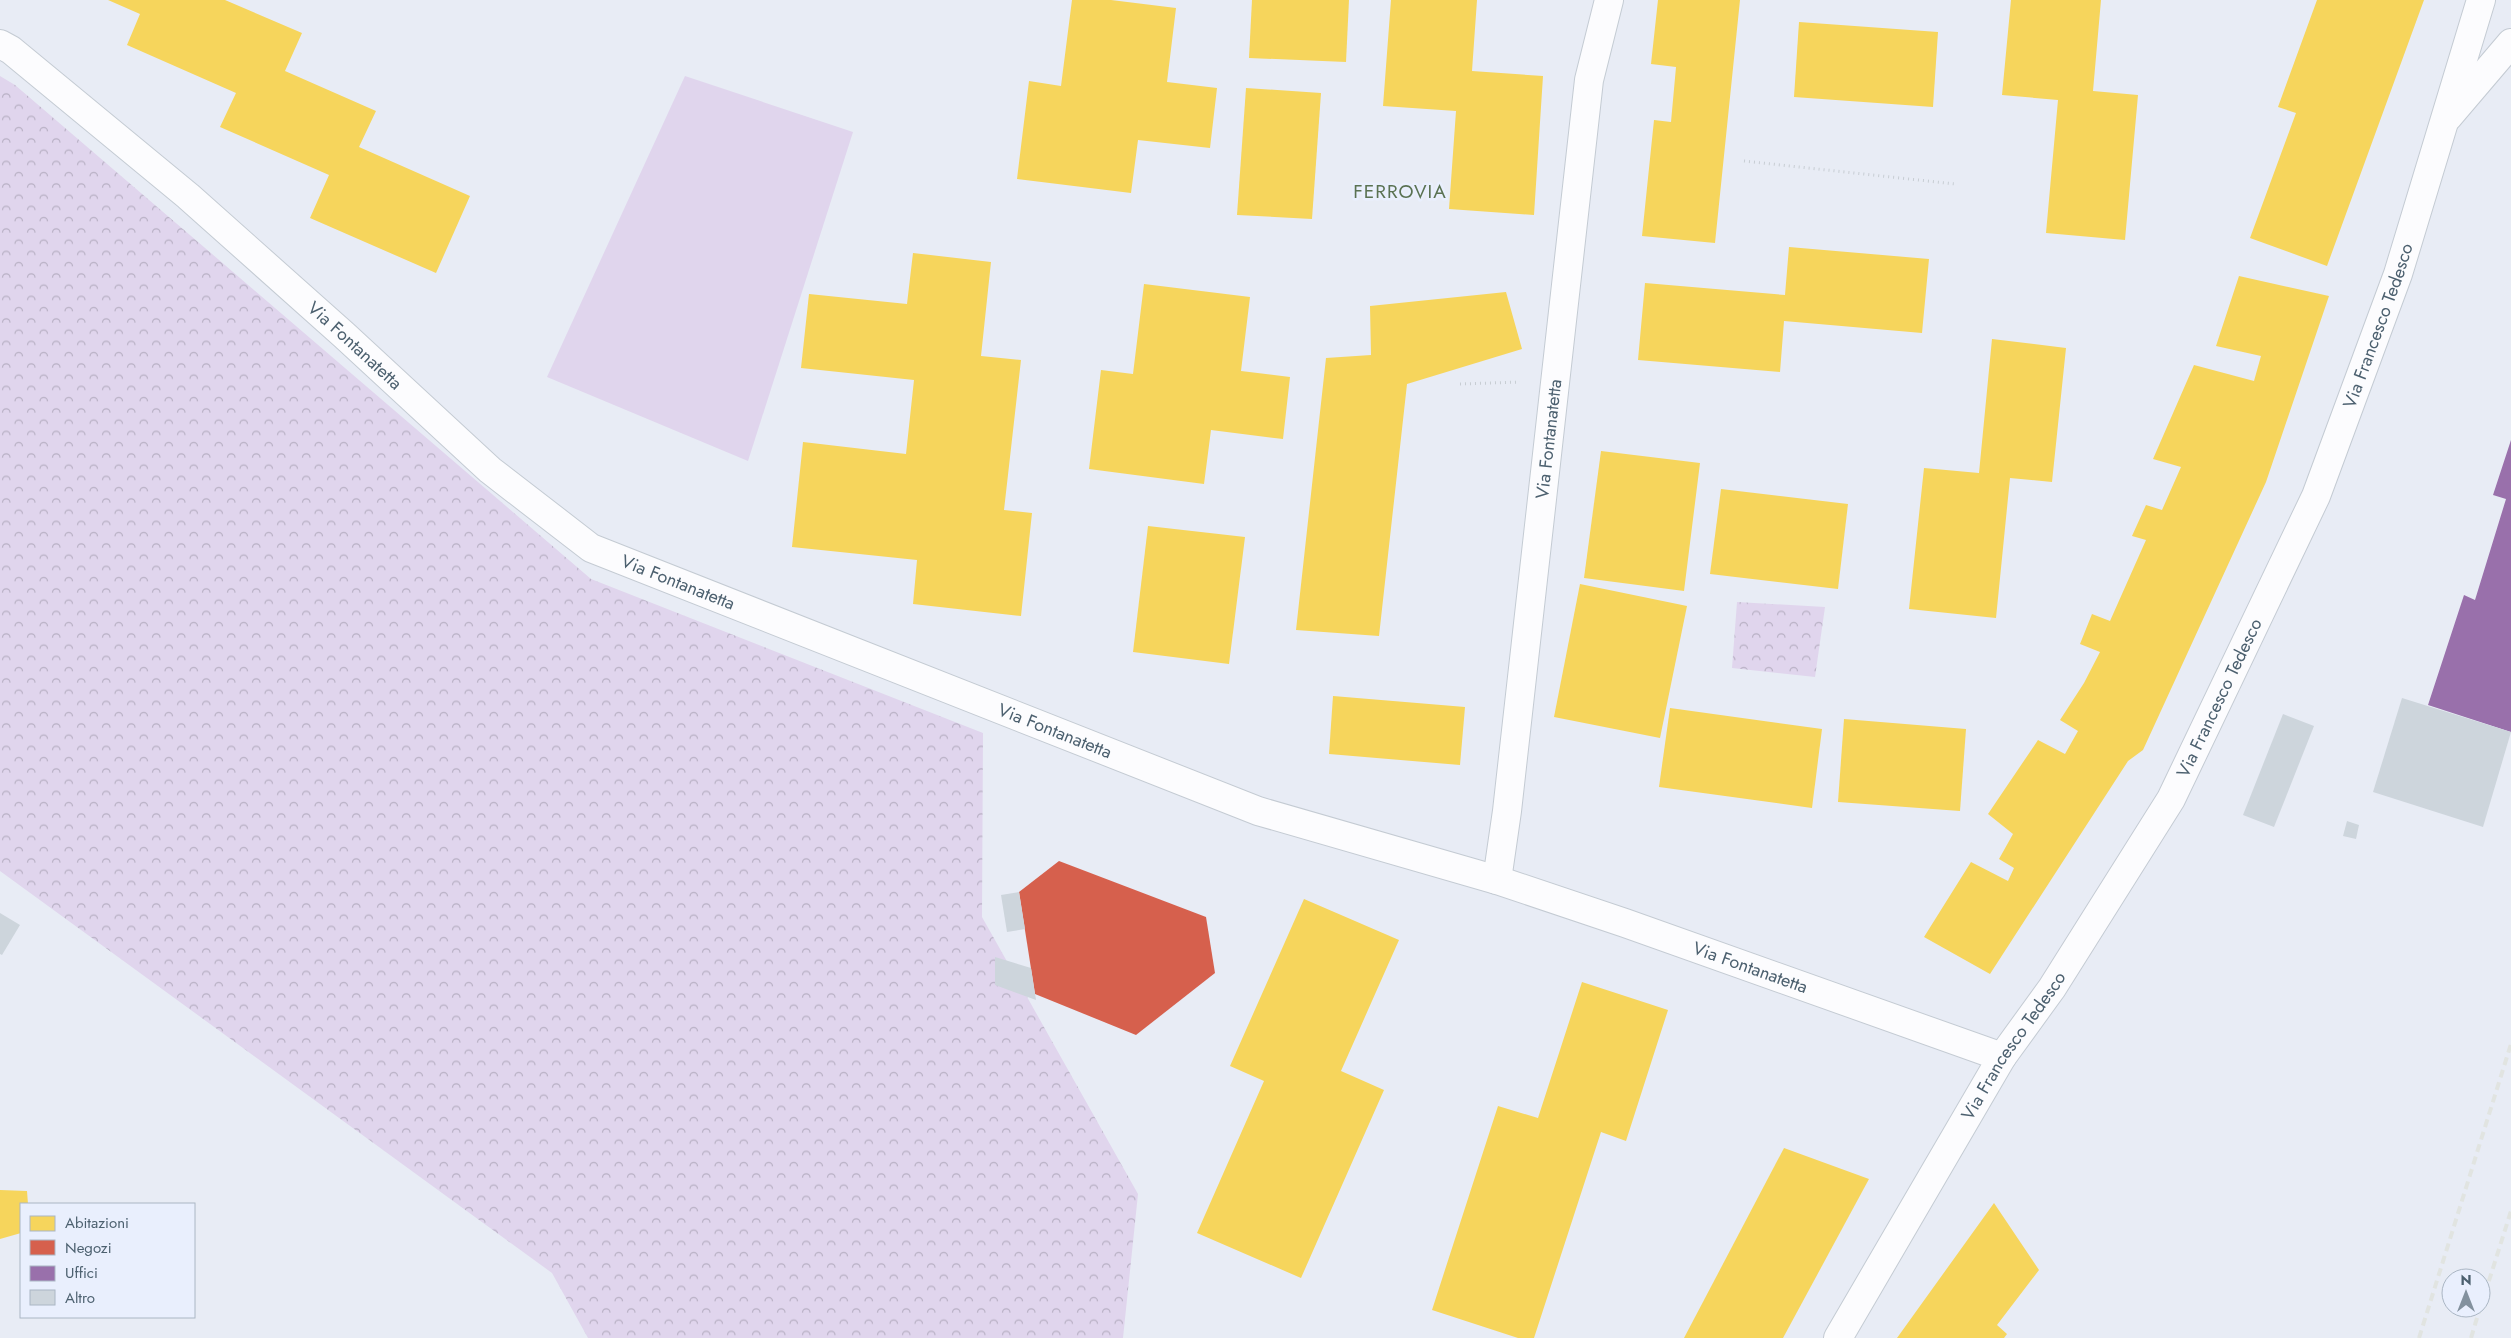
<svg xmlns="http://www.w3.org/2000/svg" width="2511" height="1338" font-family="Jost,sans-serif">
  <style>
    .grass { fill: #e0d5ed }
    .forest { fill: url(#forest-crowns) }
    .homes { fill: #f6d55c }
    .shops { fill: #d6604d }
    .offices { fill: #9970ab }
    .building { fill: #cdd5dc }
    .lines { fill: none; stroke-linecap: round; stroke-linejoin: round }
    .minor-casing { stroke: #c4cbd3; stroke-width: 30 }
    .tertiary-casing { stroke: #c4cbd3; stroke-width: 30 }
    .path { stroke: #c7cdd3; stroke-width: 3; stroke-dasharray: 1 4; stroke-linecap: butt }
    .minor { stroke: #fcfcfe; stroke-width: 28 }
    .tertiary { stroke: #fcfcfe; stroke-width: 28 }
    .rail { stroke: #e1e4e1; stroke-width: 4; stroke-dasharray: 8 5; stroke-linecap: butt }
    .labels { text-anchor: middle; stroke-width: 5; stroke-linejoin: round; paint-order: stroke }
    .street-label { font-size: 18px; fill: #4c606f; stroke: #e9effd }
    .neighbourhood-label { font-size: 19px; letter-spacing: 1px; fill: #5a7252; stroke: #e9effd }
  </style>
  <defs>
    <pattern id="forest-crowns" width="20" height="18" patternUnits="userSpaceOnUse" patternTransform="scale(1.25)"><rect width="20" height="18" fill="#e0d5ed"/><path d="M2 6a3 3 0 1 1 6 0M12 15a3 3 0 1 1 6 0" fill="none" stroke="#b8b0c4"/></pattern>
  </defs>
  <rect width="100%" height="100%" fill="#e8ecf5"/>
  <!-- grass -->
  <path class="grass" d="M685,76L853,132L748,461L547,377Z"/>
  <!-- forest -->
  <g class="forest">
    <path d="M0,76L15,85L591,579L983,733L982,917L1138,1194L1123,1338H588L552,1273L0,871Z"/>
    <path d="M1737,602L1825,607L1815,677L1732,668Z"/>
  </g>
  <!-- homes -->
  <g class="homes">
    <path d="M108,0H225L302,33L285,71L376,111L359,147L470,196L436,273L310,218L329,175L220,127L236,93L127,45L140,14Z"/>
    <path d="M1072,0H1111L1176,8L1167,82L1217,88L1210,148L1138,140L1131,193L1017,179L1029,81L1061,86Z"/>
    <path d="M1252,0H1349L1346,62L1249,58Z"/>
    <path d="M1391,0H1477L1472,71L1543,76L1534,215L1449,209L1456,111L1383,106Z"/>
    <path d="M1658,0H1740L1715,243L1642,236L1654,120L1671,122L1676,67L1651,64Z"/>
    <path d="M2011,0H2101L2093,91L2138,95L2125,240L2046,233L2058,100L2002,95Z"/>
    <path d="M2317,0H2424L2327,266L2250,238L2296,113L2278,107Z"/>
    <path d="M1799,22L1938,32L1933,107L1794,97Z"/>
    <path d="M1246,88L1321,93L1312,219L1237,215Z"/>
    <path d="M1789,247L1929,259L1922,333L1784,321L1780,372L1638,360L1645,283L1785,295Z"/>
    <path d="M913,253L991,262L981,356L1021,360L1004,510L1032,513L1021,616L913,604L917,560L792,547L803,442L906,454L914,380L801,368L809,294L907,304Z"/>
    <path d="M2239,276L2329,296L2266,482L2143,750L2128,761L1990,974L1924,937L1971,862L2008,881L2014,868L1999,859L2013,834L1988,814L2038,740L2065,754L2078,731L2060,720L2084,683L2100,652L2080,644L2092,614L2110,621L2146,540L2132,536L2146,505L2162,510L2181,467L2153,459L2194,365L2254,381L2261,356L2216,346Z"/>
    <path d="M1144,284L1250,297L1241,371L1290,377L1283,439L1211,430L1204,484L1089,469L1101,370L1133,374Z"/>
    <path d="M1506,292L1522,349L1407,384L1379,636L1296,630L1326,358L1371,355L1370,306Z"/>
    <path d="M1992,339L2066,348L2052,482L2010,478L1996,618L1909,609L1924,468L1979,473Z"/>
    <path d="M1601,451L1700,463L1684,591L1584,578Z"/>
    <path d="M1721,489L1848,504L1838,589L1710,574Z"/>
    <path d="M1148,526L1245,537L1229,664L1133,652Z"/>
    <path d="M1580,584L1687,606L1660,738L1554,717Z"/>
    <path d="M1333,696L1465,707L1460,765L1329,754Z"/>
    <path d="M1670,708L1822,729L1812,808L1659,787Z"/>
    <path d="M1844,719L1966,729L1960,811L1838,802Z"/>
    <path d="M1304,899L1399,940L1341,1071L1384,1090L1301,1278L1197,1233L1264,1081L1230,1066Z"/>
    <path d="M1582,982L1668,1010L1626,1141L1601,1132L1534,1338H1518L1432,1310L1498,1106L1538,1118Z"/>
    <path d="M1784,1148L1869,1179L1783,1338H1684Z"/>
    <path d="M0,1190L27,1191L28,1204H21V1233L0,1239Z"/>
    <path d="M1994,1203L2039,1270L1997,1325L2007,1334L2004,1338H1897Z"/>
  </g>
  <!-- shops -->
  <path class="shops" d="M1059,861L1206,917L1215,973L1136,1035L1035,994L1019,892Z"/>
  <!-- offices -->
  <path class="offices" d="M2511,440V732L2428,705L2464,595L2475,600L2506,499L2493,495Z"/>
  <!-- building -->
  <g class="building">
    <path d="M2402,698L2511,732L2483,827L2373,792Z"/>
    <path d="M2283,714L2314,726L2274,827L2243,815Z"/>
    <path d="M2347,821L2359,825L2356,839L2343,836Z"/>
    <path d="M1019,892L1025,929L1007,932L1001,895Z"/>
    <path d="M0,913L20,925L2,955L0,954Z"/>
    <path d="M995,957L1031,968L1036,1000L995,985Z"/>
  </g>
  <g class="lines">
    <!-- minor casing -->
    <g class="minor-casing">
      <g id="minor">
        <path id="s1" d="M0,44L11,50L188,196L344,335L490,470L591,548L1258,811L1497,880L1625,923L2002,1057"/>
        <path id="s2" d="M1497,880L1507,811L1589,80L1609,0"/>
      </g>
    </g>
    <!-- tertiary casing -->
    <g class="tertiary-casing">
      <g id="tertiary">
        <path d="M2448,117L2511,43"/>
        <path id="s3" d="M1838,1338L2002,1057L2052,988L2171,799L2316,496L2398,274L2481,0"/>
      </g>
    </g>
    <!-- path -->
    <g class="path">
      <path d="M1744,161L1955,184"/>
      <path d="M1460,384L1520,382"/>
    </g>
    <!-- minor -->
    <use href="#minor" class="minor"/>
    <!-- tertiary -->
    <use href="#tertiary" class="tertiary"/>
    <!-- rail -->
    <g class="rail">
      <path d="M2481,1306L2511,1211"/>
      <path d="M2419,1338L2511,1044"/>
      <path d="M2471,1338L2480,1308"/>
    </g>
  </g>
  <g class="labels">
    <!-- street labels -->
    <g class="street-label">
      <text dy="6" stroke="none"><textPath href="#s3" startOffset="1151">Via Francesco Tedesco</textPath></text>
      <text dy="6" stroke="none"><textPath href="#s1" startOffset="466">Via Fontanatetta</textPath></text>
      <text dy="6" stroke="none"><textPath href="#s2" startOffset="444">Via Fontanatetta</textPath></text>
      <text dy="6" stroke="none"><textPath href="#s1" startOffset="871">Via Fontanatetta</textPath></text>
      <text dy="6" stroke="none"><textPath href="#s3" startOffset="746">Via Francesco Tedesco</textPath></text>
      <text dy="6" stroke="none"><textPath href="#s1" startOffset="1276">Via Fontanatetta</textPath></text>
      <text dy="6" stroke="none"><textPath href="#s1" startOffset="2011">Via Fontanatetta</textPath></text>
      <text dy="6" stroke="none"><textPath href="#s3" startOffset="341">Via Francesco Tedesco</textPath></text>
    </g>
    <!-- neighbourhood labels -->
    <g class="neighbourhood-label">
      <text x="1400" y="198">FERROVIA</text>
    </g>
  </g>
  <!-- legend -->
  <rect x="20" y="1203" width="175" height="115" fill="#e9effd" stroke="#aab6c4"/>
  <rect x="30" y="1216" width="25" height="15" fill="#f6d55c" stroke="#aab6c4"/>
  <text x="65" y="1228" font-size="15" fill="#4c606f">Abitazioni</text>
  <rect x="30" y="1240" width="25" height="15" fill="#d6604d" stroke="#aab6c4"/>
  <text x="65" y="1253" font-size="15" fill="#4c606f">Negozi</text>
  <rect x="30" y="1266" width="25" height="15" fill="#9970ab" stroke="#aab6c4"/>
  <text x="65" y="1278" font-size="15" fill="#4c606f">Uffici</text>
  <rect x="30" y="1290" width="25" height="15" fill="#cdd5dc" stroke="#aab6c4"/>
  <text x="65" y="1303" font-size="15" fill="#4c606f">Altro</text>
  <!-- north arrow -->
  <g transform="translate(2466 1293)"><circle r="24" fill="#e9effd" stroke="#aab6c4"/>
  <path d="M0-4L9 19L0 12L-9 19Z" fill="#83919e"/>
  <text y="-8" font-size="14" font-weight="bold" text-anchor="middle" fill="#4c606f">N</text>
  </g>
</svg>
